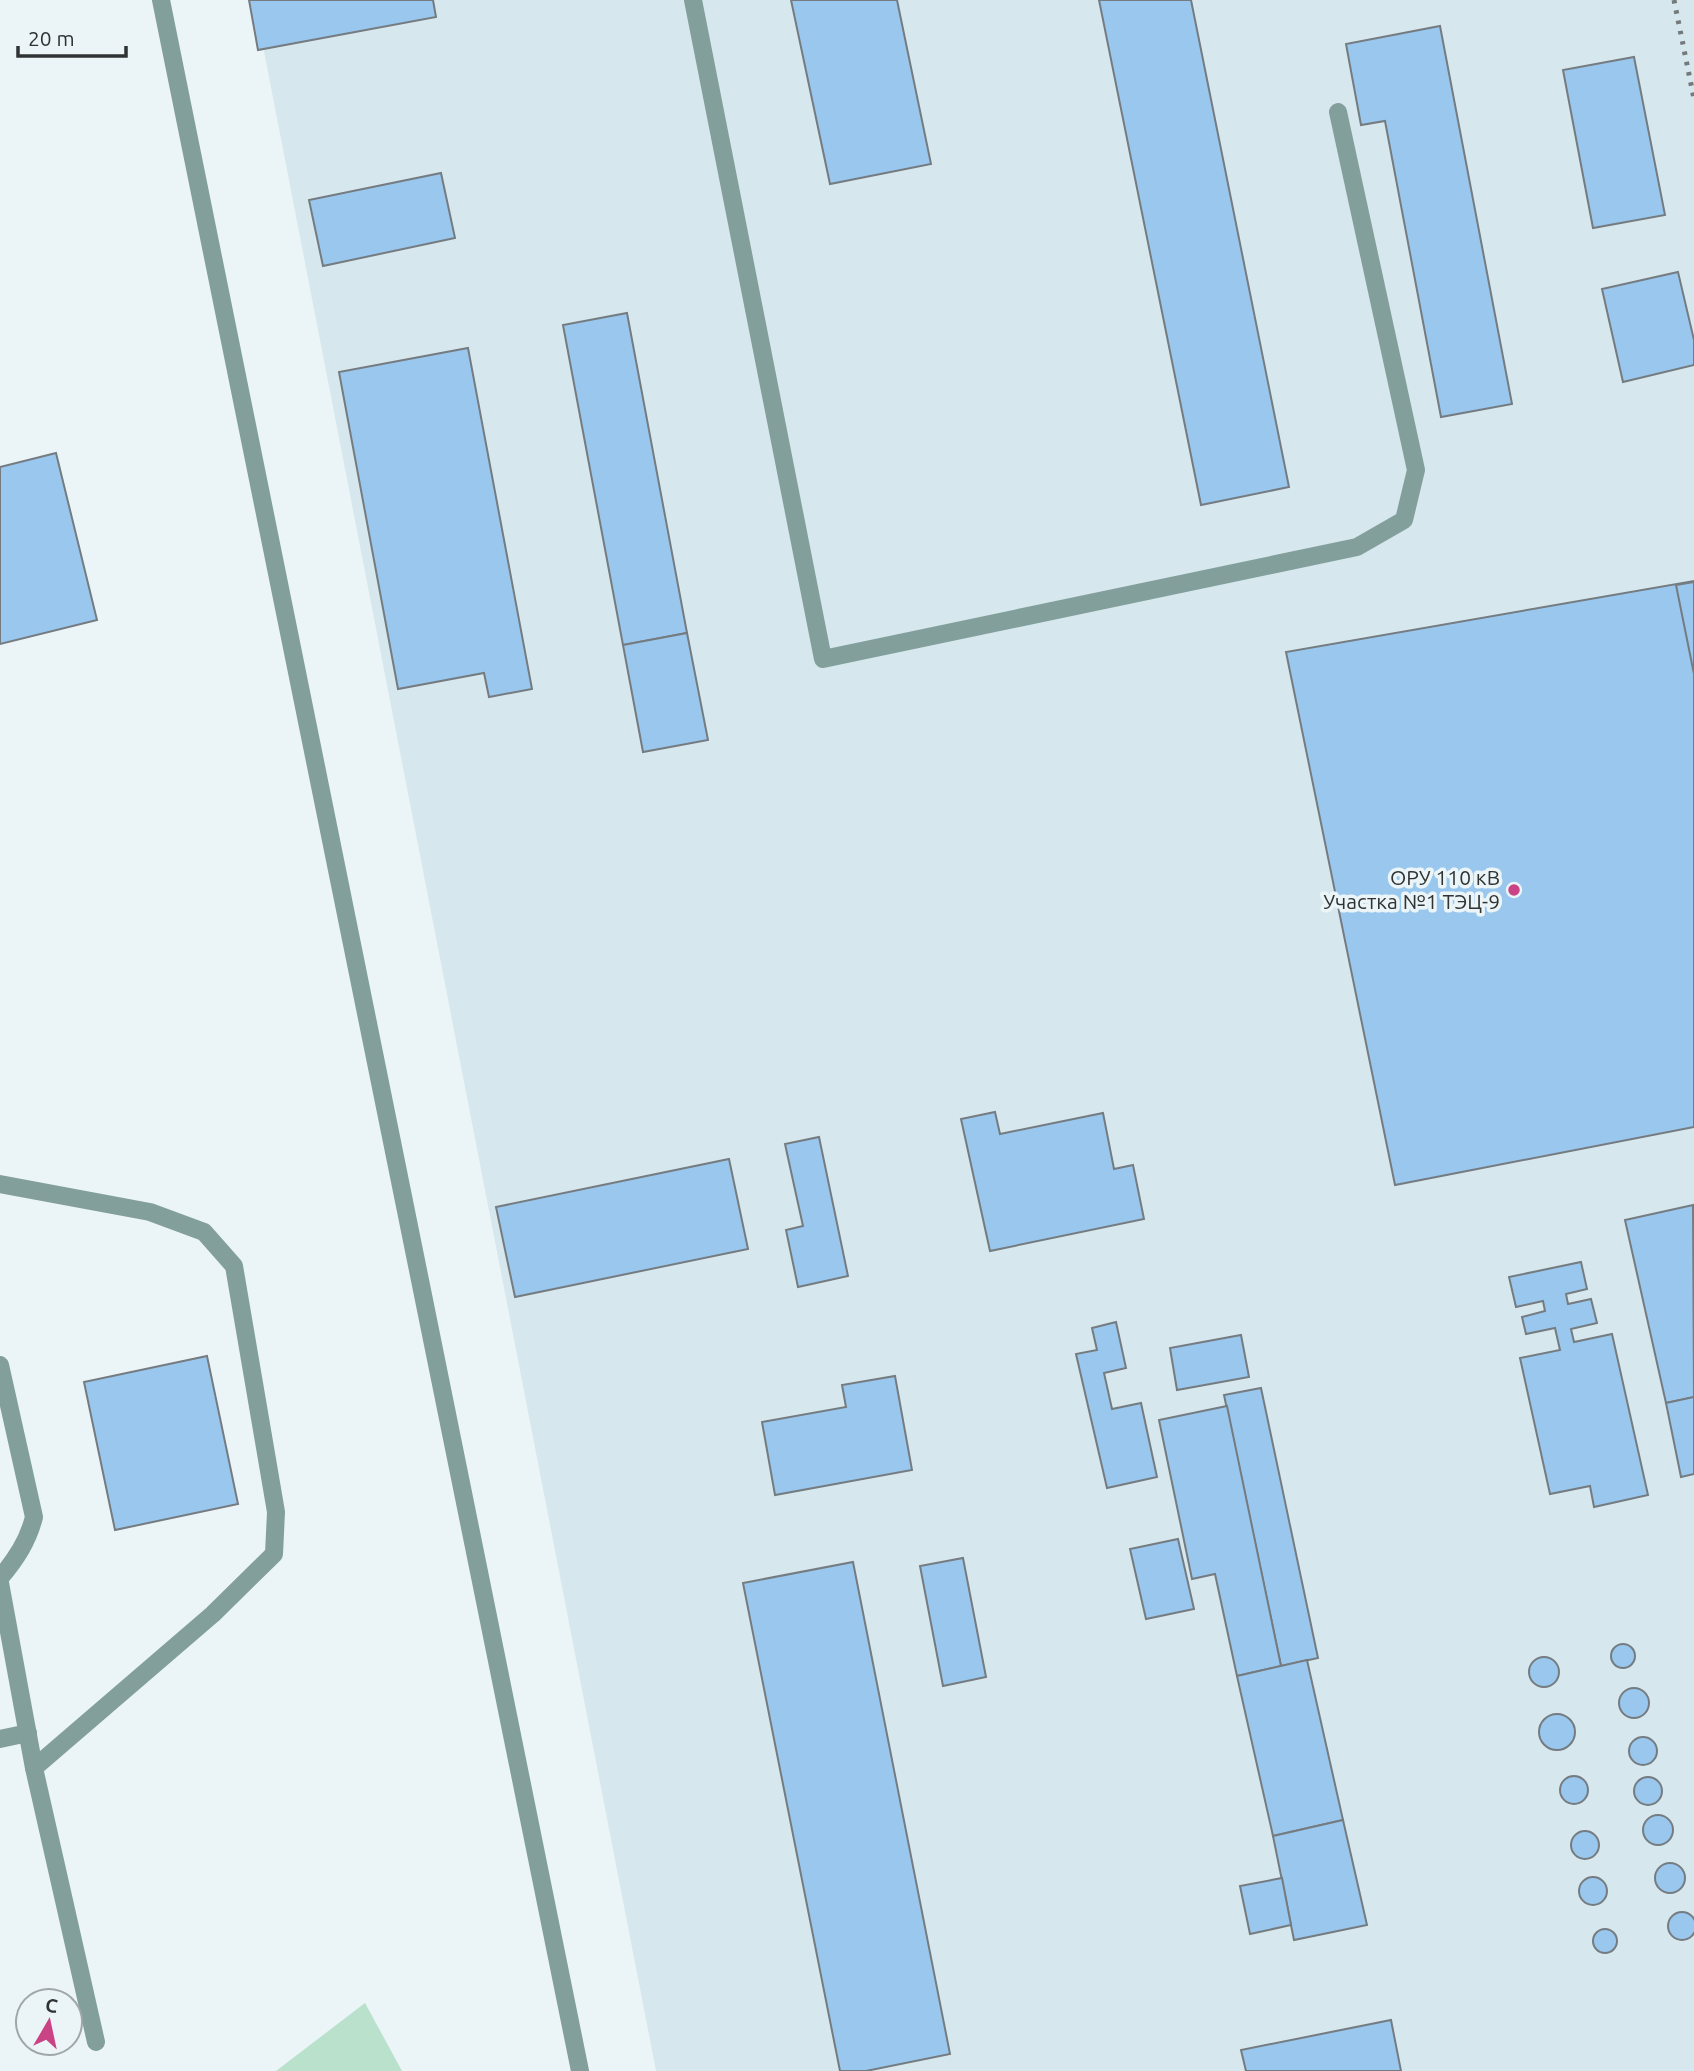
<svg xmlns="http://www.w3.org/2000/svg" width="1694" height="2071" font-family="Ubuntu,sans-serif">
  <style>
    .built { fill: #d6e8ed }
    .green { fill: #b9e1cb }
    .building { fill: #9ac7ed; stroke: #757c81; stroke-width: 2 }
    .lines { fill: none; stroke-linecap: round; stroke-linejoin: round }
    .minor { stroke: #839f9c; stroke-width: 18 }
    .rail { stroke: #747a7c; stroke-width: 5; stroke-dasharray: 3.5 7; stroke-linecap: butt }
    .poi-dot { fill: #c94385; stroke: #ebf5f8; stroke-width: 2.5 }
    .labels { text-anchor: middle; stroke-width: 7; stroke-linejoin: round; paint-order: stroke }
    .poi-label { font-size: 21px; fill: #2f3334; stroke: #ebf5f8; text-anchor: end }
  </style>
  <rect width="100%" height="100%" fill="#ebf5f8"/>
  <!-- built -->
  <path class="built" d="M254,0H1694V2071H656Z"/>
  <!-- green -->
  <path class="green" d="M365,2003L402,2071H276Z"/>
  <!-- building -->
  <g class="building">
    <path d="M249,0H433L436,17L258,50Z"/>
    <path d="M791,0H897L931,164L830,184Z"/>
    <path d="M1099,0H1191L1289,487L1201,505Z"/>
    <path d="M1440,26L1512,404L1441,417L1385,121L1361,125L1346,44Z"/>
    <path d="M1634,57L1665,215L1593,228L1563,70Z"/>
    <path d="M441,173L455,238L323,266L309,200Z"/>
    <path d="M1678,272L1694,340V365L1623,382L1602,289Z"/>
    <path d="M627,313L687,633L623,645L563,325Z"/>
    <path d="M468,348L532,689L489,697L484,673L398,689L339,372Z"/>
    <path d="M56,453L97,620L0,644V467Z"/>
    <path d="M1694,581V1127L1395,1185L1286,652Z"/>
    <path d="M1694,582V674L1676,585Z"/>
    <path d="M687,633L708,740L643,752L623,645Z"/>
    <path d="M995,1112L1000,1134L1103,1113L1114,1169L1133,1165L1144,1219L990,1251L961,1119Z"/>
    <path d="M819,1137L848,1276L798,1287L786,1230L803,1226L785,1144Z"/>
    <path d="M729,1159L748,1249L515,1297L496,1207Z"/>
    <path d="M1693,1205L1694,1397L1666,1403L1625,1220Z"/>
    <path d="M1581,1262L1587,1289L1566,1294L1568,1304L1591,1299L1597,1323L1571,1329L1574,1342L1612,1334L1648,1495L1594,1507L1590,1486L1550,1494L1520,1358L1560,1350L1555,1328L1526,1334L1522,1317L1545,1311L1543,1301L1516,1307L1509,1277Z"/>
    <path d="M1116,1322L1126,1368L1104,1373L1112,1409L1141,1403L1157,1477L1107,1488L1076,1354L1097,1350L1092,1328Z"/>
    <path d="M1241,1335L1249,1377L1177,1390L1170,1348Z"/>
    <path d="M207,1356L238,1504L115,1530L84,1382Z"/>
    <path d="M895,1376L912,1470L775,1495L762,1422L846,1407L842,1385Z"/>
    <path d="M1261,1388L1318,1658L1281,1666L1224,1395Z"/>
    <path d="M1694,1397V1474L1681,1477L1666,1403Z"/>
    <path d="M1227,1406L1281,1666L1237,1676L1215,1574L1192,1579L1159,1420Z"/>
    <path d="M1178,1539L1194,1609L1146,1619L1130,1549Z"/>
    <path d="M963,1558L986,1677L943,1686L920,1566Z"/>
    <path d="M853,1562L950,2054L866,2071H840L743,1583Z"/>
    <circle cx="1623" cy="1656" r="12"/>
    <circle cx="1544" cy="1672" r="15"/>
    <path d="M1307,1660L1343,1820L1273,1836L1237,1676Z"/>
    <circle cx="1634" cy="1703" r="15"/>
    <circle cx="1557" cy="1732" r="18"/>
    <circle cx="1643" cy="1751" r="14"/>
    <circle cx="1574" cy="1790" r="14"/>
    <circle cx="1648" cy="1791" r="14"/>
    <circle cx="1658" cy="1830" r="15"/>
    <path d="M1343,1820L1367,1925L1294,1940L1273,1836Z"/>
    <circle cx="1585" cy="1845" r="14"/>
    <circle cx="1670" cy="1878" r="15"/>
    <circle cx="1593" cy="1891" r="14"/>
    <path d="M1282,1878L1291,1925L1250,1934L1240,1886Z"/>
    <circle cx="1682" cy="1926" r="14"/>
    <circle cx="1605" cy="1941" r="12"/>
    <path d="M1391,2020L1401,2071H1246L1241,2050Z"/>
  </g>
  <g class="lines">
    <!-- minor -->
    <g class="minor">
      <path d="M161,0L580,2071"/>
      <path d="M693,0L823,659L1357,547L1404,520L1416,470L1338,112"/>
      <path d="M0,1184L150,1212L204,1232L234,1266L276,1512L274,1554L213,1614L34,1768L96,2042"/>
      <path d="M0,1365L34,1517C28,1541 16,1559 0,1578"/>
      <path d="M0,1583L34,1768"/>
      <path d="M0,1739L28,1733"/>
    </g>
    <!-- rail -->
    <path class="rail" d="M1674,0L1694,99"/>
  </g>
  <!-- markers -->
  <circle class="poi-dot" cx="1514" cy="890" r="7"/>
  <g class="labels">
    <!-- poi labels -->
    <g class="poi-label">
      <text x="1500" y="885">ОРУ 110 кВ<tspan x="1500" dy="24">Участка №1 ТЭЦ-9</tspan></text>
    </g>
  </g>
  <!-- north arrow -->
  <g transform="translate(49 2022) rotate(9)"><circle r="33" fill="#ebf5f8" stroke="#a0a7aa" stroke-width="2"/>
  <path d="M0-5L12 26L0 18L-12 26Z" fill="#c94385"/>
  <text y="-10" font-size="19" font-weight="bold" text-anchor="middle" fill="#2f3334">С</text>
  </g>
  <!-- scale -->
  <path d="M18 46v10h108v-10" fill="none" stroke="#2f3334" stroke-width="3.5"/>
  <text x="28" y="46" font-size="21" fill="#2f3334" stroke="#ebf5f8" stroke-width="5" paint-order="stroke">20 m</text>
</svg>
